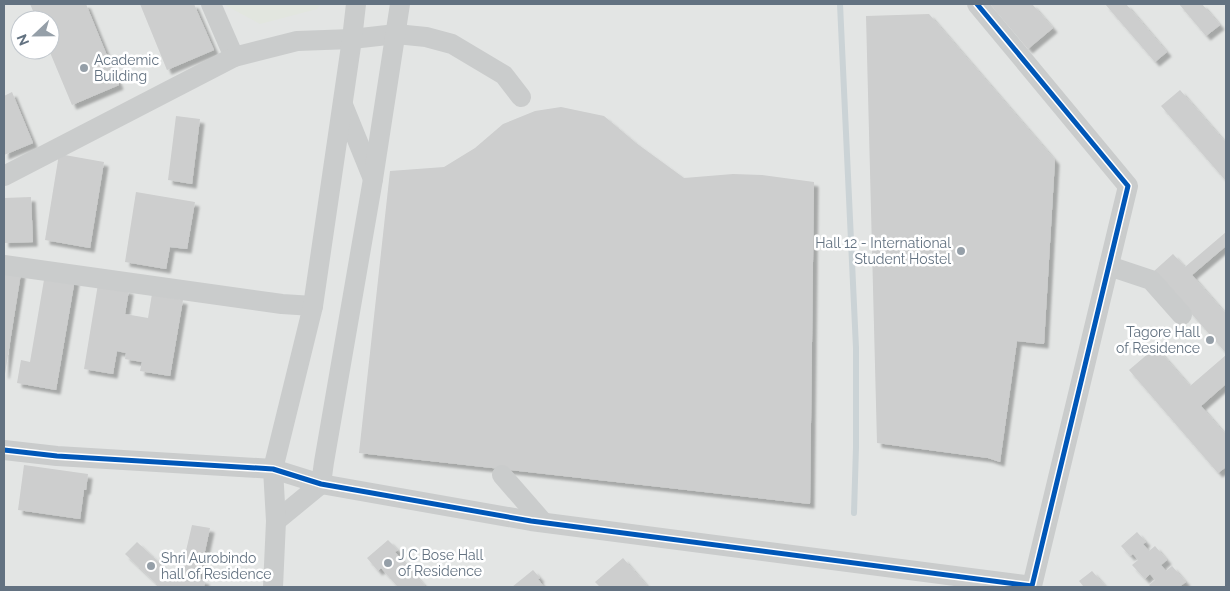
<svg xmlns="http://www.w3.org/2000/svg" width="1230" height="591" font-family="Raleway,sans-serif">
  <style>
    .built { fill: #e3e5e4; fill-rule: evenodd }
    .green { fill: #e2e6df }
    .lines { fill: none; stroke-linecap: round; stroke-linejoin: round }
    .stream { stroke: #cbd3d6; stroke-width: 6 }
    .building { fill: #cdcece; filter: url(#shadow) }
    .street { stroke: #cacccc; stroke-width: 20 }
    .cycleway-casing { stroke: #fff; stroke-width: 8 }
    .cycleway { stroke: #0057b8; stroke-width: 5 }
    .poi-dot { fill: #959fa8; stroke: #fff; stroke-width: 2 }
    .labels { text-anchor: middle; stroke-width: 5; stroke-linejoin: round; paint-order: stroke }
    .poi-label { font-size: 14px; fill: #637281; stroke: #fff; text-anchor: start }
  </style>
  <defs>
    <filter id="shadow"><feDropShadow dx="4.5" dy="4.5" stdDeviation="1" flood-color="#0004"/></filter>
  </defs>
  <rect width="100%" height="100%" fill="#f3f3f1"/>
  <!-- built -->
  <path class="built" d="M4,4H1226V587H4ZM20,20H50V50H20Z"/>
  <!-- green -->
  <path class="green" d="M223,4H321L317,9L260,24Z"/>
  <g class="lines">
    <!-- stream -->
    <path class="stream" d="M840,4L856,348V447L854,513"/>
  </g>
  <!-- building -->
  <g class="building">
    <path d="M30,4H86L119,85L72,105L49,50L50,20H37Z"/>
    <path d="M140,4H194L214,50L167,70Z"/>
    <path d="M990,4H1032L1053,28L1028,49Z"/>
    <path d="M1105,4H1126L1167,52L1155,62Z"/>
    <path d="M1179,4H1202L1220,25L1206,36Z"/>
    <path d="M929,14L1055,160L1044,344L1017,341L1000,462L988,458L877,443L866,16Z"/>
    <path d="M1180,90L1226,143V181L1161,106Z"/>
    <path d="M12,92L33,143L4,155V96Z"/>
    <path d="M561,107L604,116L636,143L684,178L733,174L762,175L814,182L810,504L359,453L390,171L444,167L475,148L503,124L535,111Z"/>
    <path d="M176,116L200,119L192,184L168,180Z"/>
    <path d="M59,154L104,162L90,248L45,240Z"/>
    <path d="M136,192L195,202L187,249L170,247L166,269L125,262Z"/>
    <path d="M31,197L33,242L4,243V198Z"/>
    <path d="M1226,232V246L1192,275L1226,314V353L1162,280L1153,272L1173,254L1185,267Z"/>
    <path d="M4,270L21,273L5,374H4Z"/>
    <path d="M45,274L75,279L56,390L17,383L21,360L30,362Z"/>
    <path d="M98,284L129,290L125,314L148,318L152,294L183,300L170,376L140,371L142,362L125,359L126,353L117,351L113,374L84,369Z"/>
    <path d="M1156,347L1190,386L1226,355V384L1201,406L1226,435V467L1218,473L1129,370Z"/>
    <path d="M24,465L88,474L86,490H84L80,519L18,510Z"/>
    <path d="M192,525L210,528L199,579L205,580L204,587H158L159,586L125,554L137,542L179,581Z"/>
    <path d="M1137,532L1146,542L1143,544L1149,551L1155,546L1167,560L1161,565L1166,571L1172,566L1186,582L1179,587H1151L1149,585L1155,580L1150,574L1145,579L1132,565L1138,560L1133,554L1130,556L1121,546Z"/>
    <path d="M388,540L398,550L395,552L426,587H398L381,568L378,571L367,558Z"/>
    <path d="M623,558L648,587H600L595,582Z"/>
    <path d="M533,570L540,578L538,579L544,587H512Z"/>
    <path d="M1092,571L1106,587H1084L1079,581Z"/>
  </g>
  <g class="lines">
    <!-- street -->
    <g class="street">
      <path d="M211,4L234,57"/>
      <path d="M343,105L373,179"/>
      <path d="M4,176L234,57L297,41L352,39L396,34L426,37L452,44L504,75L521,97"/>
      <path d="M4,265L282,304L313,306"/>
      <path d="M1109,266L1151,280L1182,315"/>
      <path d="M4,450L57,456L273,469L321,484L531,521L1032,586L1128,186L977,4"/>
      <path d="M502,475L543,522"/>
      <path d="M276,521L321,484L324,462L373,179L400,4"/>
      <path d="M273,587L276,521L273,469L313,306L352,39L356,4"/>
    </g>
    <!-- cycleway casing -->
    <g class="cycleway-casing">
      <path id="cycleway" d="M4,450L57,456L273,469L321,484L531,521L1032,586L1128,186L977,4"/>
    </g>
    <!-- cycleway -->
    <use href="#cycleway" class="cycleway"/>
  </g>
  <!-- markers -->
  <g class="poi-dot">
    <circle cx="84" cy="68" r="5"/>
    <circle cx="961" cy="251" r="5"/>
    <circle cx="1210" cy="340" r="5"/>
    <circle cx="388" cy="563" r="5"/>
    <circle cx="151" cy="566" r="5"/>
  </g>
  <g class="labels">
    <!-- poi labels -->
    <g class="poi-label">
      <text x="94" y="65">Academic<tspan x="94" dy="16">Building</tspan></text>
      <text x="951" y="248" text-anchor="end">Hall 12 - International<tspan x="951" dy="16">Student Hostel</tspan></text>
      <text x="1200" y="337" text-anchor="end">Tagore Hall<tspan x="1200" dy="16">of Residence</tspan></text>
      <text x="398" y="560">J C Bose Hall<tspan x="398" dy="16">of Residence</tspan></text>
      <text x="161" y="563">Shri Aurobindo<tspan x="161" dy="16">hall of Residence</tspan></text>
    </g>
  </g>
  <!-- border -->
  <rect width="1230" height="591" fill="none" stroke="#637281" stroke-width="10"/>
  <!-- north arrow -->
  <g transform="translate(35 35) rotate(248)"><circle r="24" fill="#ffffff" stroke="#c1c7cd"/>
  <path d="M0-4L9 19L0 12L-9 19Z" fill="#959fa8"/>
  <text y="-8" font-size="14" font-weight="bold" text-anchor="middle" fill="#637281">N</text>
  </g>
</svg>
